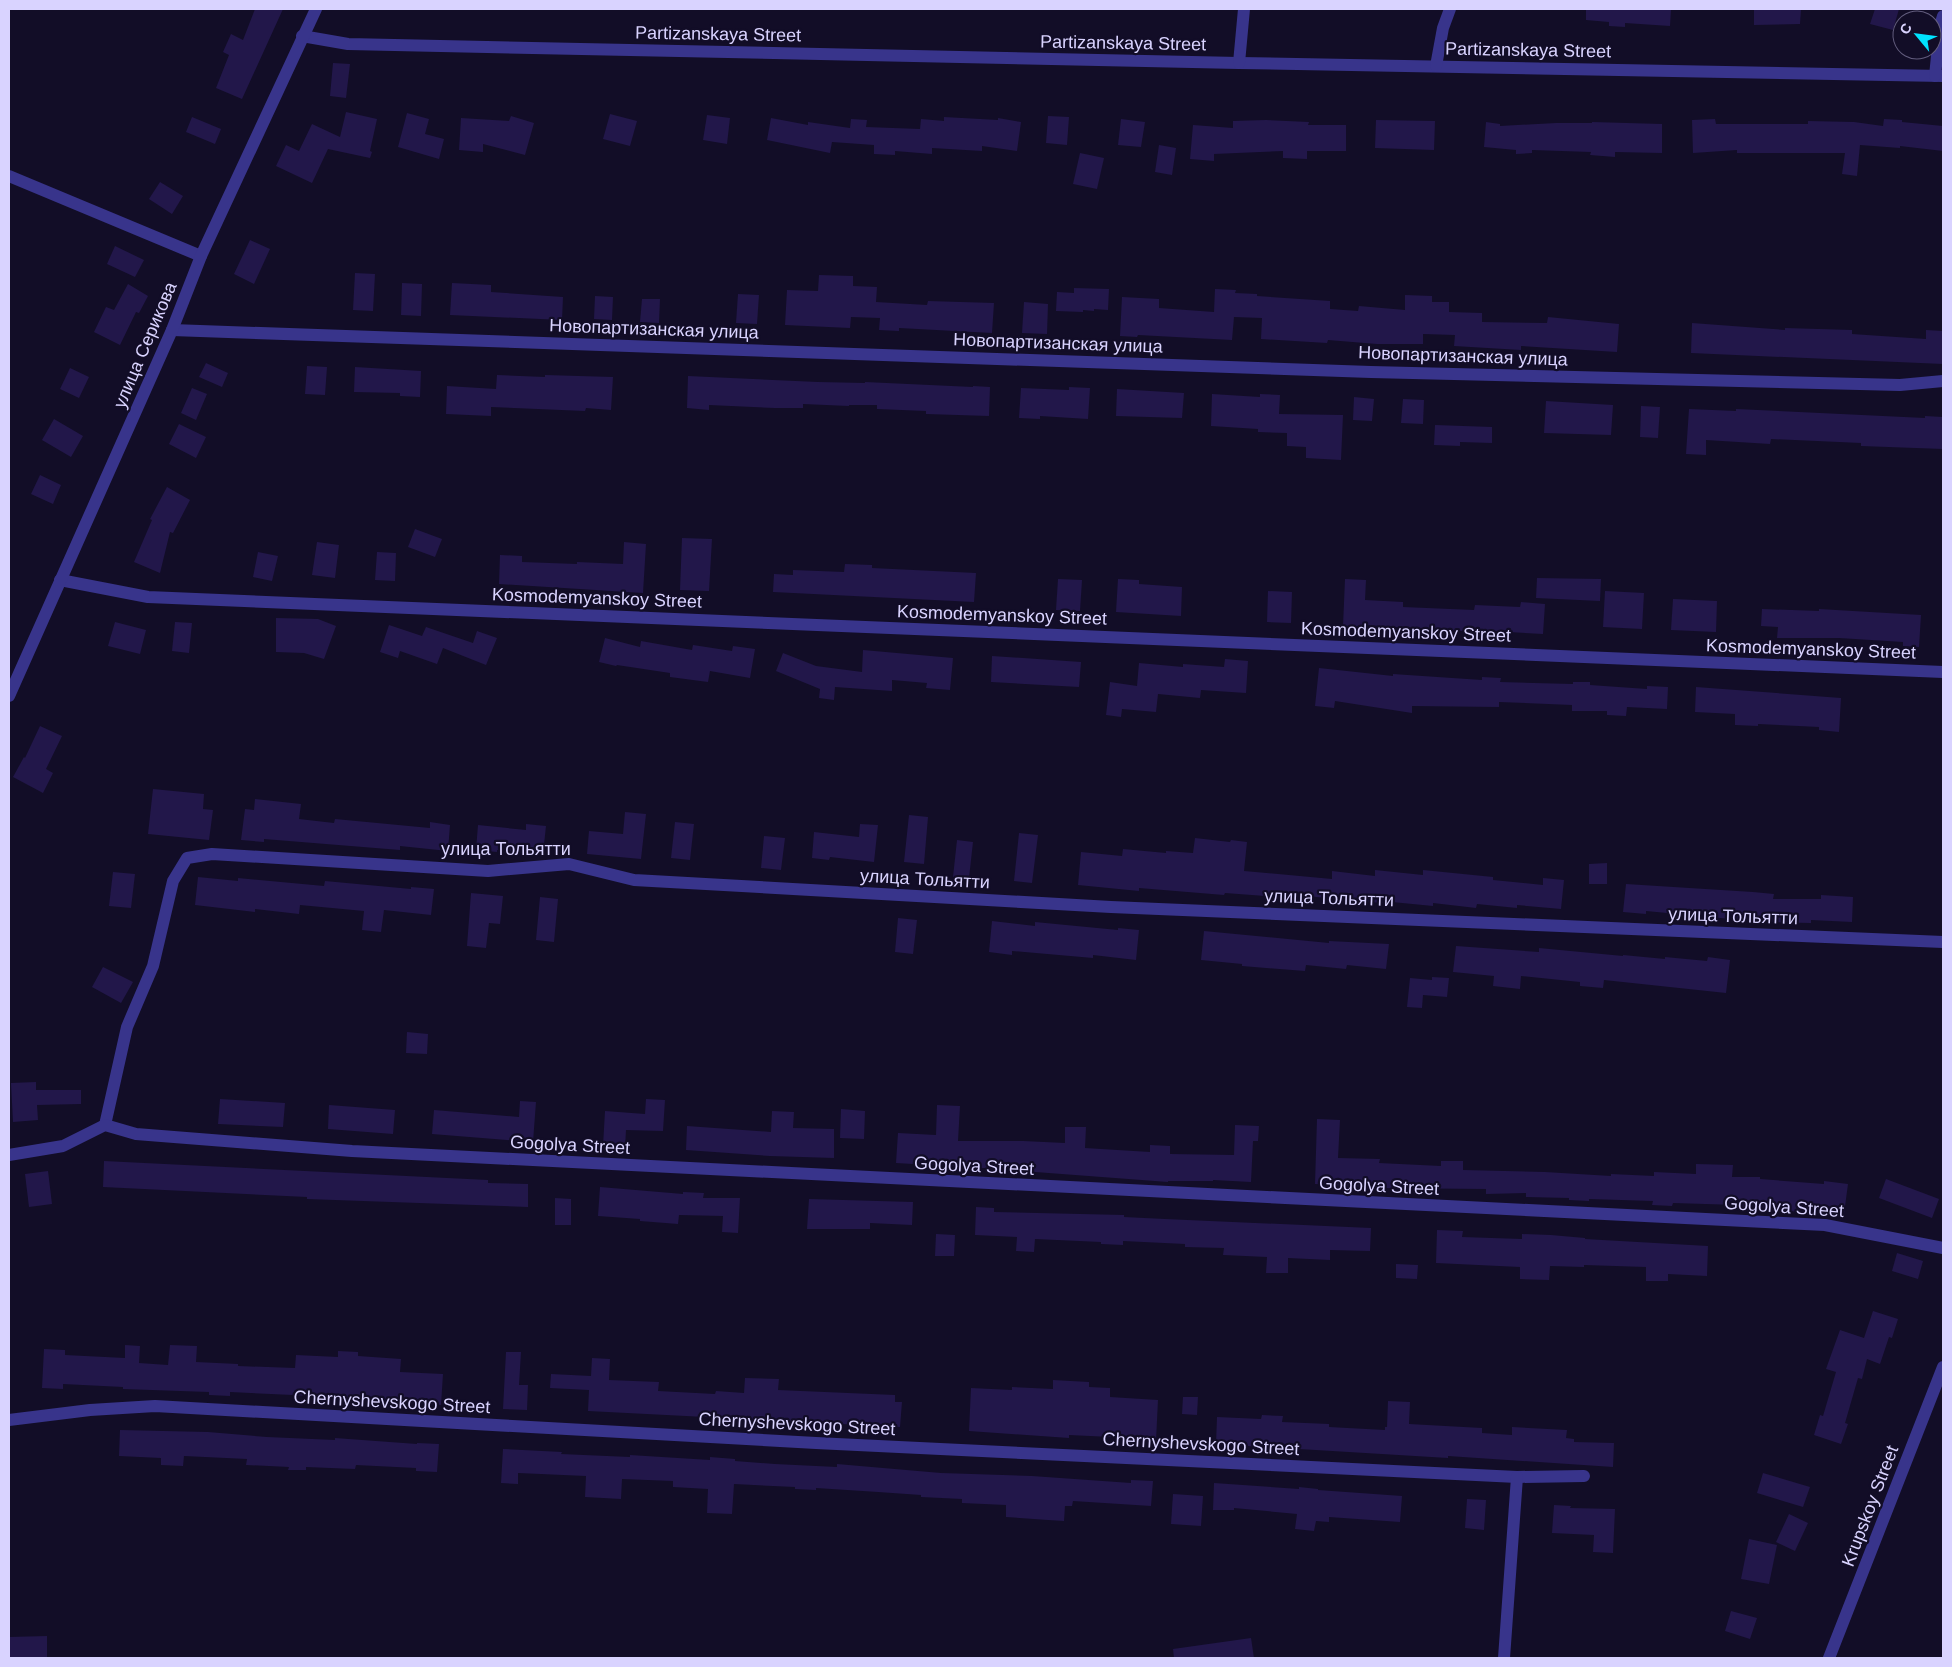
<svg xmlns="http://www.w3.org/2000/svg" width="1952" height="1667" font-family="Helvetica,sans-serif">
  <style>
    .building { fill: #22174a }
    .lines { fill: none; stroke-linecap: round; stroke-linejoin: round }
    .minor { stroke: #38348b; stroke-width: 12 }
    .labels { text-anchor: middle; stroke-width: 4.5; stroke-linejoin: round; paint-order: stroke }
    .street-label { font-size: 18px; fill: #d9d3ff; stroke: #120d27 }
  </style>
  <rect width="100%" height="100%" fill="#120d27"/>
  <!-- building -->
  <g class="building">
    <path d="M255,9H283L242,99L216,88L229,55L223,52L231,34L243,40Z"/>
    <path d="M1586,9H1671L1670,26L1625,23V27L1609,26V22L1586,20Z"/>
    <path d="M1754,9H1801L1800,24L1754,25Z"/>
    <path d="M1875,9H1899L1893,30L1870,24Z"/>
    <path d="M333,63L350,64L346,98L330,96Z"/>
    <path d="M346,112L377,119L370,151L372,152L370,158L328,149L312,183L276,166L286,145L299,151L312,124L340,137Z"/>
    <path d="M407,113L429,119L425,134L444,139L439,159L398,147Z"/>
    <path d="M610,114L637,121L630,146L603,139Z"/>
    <path d="M707,115L730,118L727,144L703,140Z"/>
    <path d="M511,116L534,123L525,155L483,144V152L459,150L461,118L509,121Z"/>
    <path d="M1048,116L1069,117L1067,145L1046,143Z"/>
    <path d="M192,117L221,129L215,144L186,132Z"/>
    <path d="M944,117L998,120V118L1021,122L1017,151L982,146V151L932,148V154L895,151V155L874,154V145L832,142L830,153L767,140L771,118L808,125V122L850,128L851,119L867,120L866,127L920,129L921,119L944,121Z"/>
    <path d="M1121,119L1145,122L1141,147L1118,145Z"/>
    <path d="M1715,119L1716,124H1808V121L1854,122L1883,126L1884,119L1902,120V122L1943,126V151L1900,146V148L1860,145L1857,176L1842,174L1845,153H1737V150L1693,153L1692,120Z"/>
    <path d="M1266,120L1309,122L1308,125H1346V151H1307V159L1283,158V151L1214,154V161L1190,159L1193,125L1233,128V121Z"/>
    <path d="M1376,120L1435,121L1434,150L1375,148Z"/>
    <path d="M1486,122L1500,124V126L1556,123H1592V122L1662,124V153L1615,152V157L1590,155L1591,152L1532,150V153L1516,154V150L1484,147Z"/>
    <path d="M1159,145L1176,148L1172,175L1155,172Z"/>
    <path d="M1080,153L1104,158L1097,189L1073,184Z"/>
    <path d="M160,182L183,196L172,214L149,199Z"/>
    <path d="M250,240L270,249L254,284L234,274Z"/>
    <path d="M115,246L144,260L135,277L107,264Z"/>
    <path d="M355,273L375,274L373,311L353,310Z"/>
    <path d="M819,275L853,276V286L877,287L876,302L927,305L928,301L994,303L992,333L899,328V331L879,330L880,318L851,317L850,328L785,325L787,290L818,291Z"/>
    <path d="M402,283L422,284L421,316L401,315Z"/>
    <path d="M452,283L491,285V292L563,297L562,320L450,315Z"/>
    <path d="M128,284L148,296L139,313L136,312L120,345L94,332L106,307L114,310Z"/>
    <path d="M1074,288L1109,289L1108,310L1094,309V311L1083,310V312L1056,311L1057,292L1074,293Z"/>
    <path d="M1215,289L1236,290L1235,293L1257,294V296L1330,301V309L1358,311L1359,306L1405,310V295L1432,296V302H1449V312L1482,313V322L1547,323L1548,317L1619,324L1617,352L1521,346V350L1454,346L1455,335L1423,334V344H1377L1328,340L1327,343L1261,339L1262,318L1234,317L1232,340L1138,335L1137,337L1120,336L1122,297L1159,299V308L1214,312Z"/>
    <path d="M738,294L759,295L757,324L736,323Z"/>
    <path d="M595,296L613,297L612,320L594,319Z"/>
    <path d="M642,299H660L659,323L640,322Z"/>
    <path d="M1024,302L1048,304L1047,334L1022,333Z"/>
    <path d="M1692,323L1785,330V328L1852,330V334L1926,339V330L1943,331V364L1691,353Z"/>
    <path d="M206,363L228,373L222,387L199,377Z"/>
    <path d="M307,366L327,367L325,395L305,394Z"/>
    <path d="M355,367L421,371L420,397L400,396V393L354,392Z"/>
    <path d="M70,368L89,377L79,398L60,389Z"/>
    <path d="M497,375L545,377V375L613,377L611,410L586,408L585,411L491,407V416L446,414L447,386L496,389Z"/>
    <path d="M688,376L818,382L865,383V382L973,387V386L990,387L989,416L926,414V411L877,409V405H849V406L803,404V408H775L709,405V410L687,408Z"/>
    <path d="M1069,387L1090,388L1088,419L1040,416V419L1019,418L1021,388L1069,390Z"/>
    <path d="M192,388L207,394L196,420L181,413Z"/>
    <path d="M1117,389L1184,393L1182,418L1116,416Z"/>
    <path d="M1212,394L1260,397V394L1280,395L1279,414L1343,415L1341,460L1306,458V447L1287,446V433L1258,432V429L1211,426Z"/>
    <path d="M1354,397L1374,399L1372,421L1353,420Z"/>
    <path d="M1403,399L1424,400L1423,424L1401,423Z"/>
    <path d="M1546,401L1613,405L1611,435L1544,433Z"/>
    <path d="M1641,406L1660,407L1658,438L1640,437Z"/>
    <path d="M1689,409L1736,411V409L1925,418V416L1943,417V449L1861,446V443L1771,439L1770,444L1706,440V455L1686,454Z"/>
    <path d="M54,419L83,436L71,457L42,440Z"/>
    <path d="M179,424L206,437L196,458L169,444Z"/>
    <path d="M1435,425L1492,427V443L1460,442V446L1434,445Z"/>
    <path d="M40,475L61,485L53,504L31,494Z"/>
    <path d="M167,487L190,500L173,533L170,532L160,573L134,562L152,520L150,519Z"/>
    <path d="M415,529L442,539L435,557L408,547Z"/>
    <path d="M682,538L712,539L709,591L680,590Z"/>
    <path d="M317,542L339,545L335,578L312,575Z"/>
    <path d="M624,542L646,544L643,593L499,584L500,555L522,556V562L577,564V562L623,564Z"/>
    <path d="M258,552L278,556L272,581L253,577Z"/>
    <path d="M377,552L396,553L395,581L375,580Z"/>
    <path d="M845,564L872,565V568L976,573L974,602L773,592L774,574L793,575V570L844,572Z"/>
    <path d="M1537,578L1601,579L1600,601L1536,598Z"/>
    <path d="M1058,579L1082,580L1080,611L1056,610Z"/>
    <path d="M1118,579L1139,580V584L1182,587L1181,616L1116,612Z"/>
    <path d="M1345,579L1366,580L1365,600L1403,602V607L1474,610L1475,605L1520,607L1521,602L1545,604L1543,634L1492,631V633L1364,625L1363,627L1343,626Z"/>
    <path d="M1268,591L1292,592L1291,623L1267,622Z"/>
    <path d="M1605,591L1644,593L1642,629L1603,627Z"/>
    <path d="M1673,599L1717,601L1716,632L1671,630Z"/>
    <path d="M1762,609L1819,611V609L1921,615L1919,647L1903,646V642L1839,638H1777L1778,627L1761,626Z"/>
    <path d="M276,618L318,619L336,626L324,659L304,653L276,652Z"/>
    <path d="M115,622L146,630L140,654L108,646Z"/>
    <path d="M175,622L192,623L189,653L172,651Z"/>
    <path d="M389,625L422,636L426,627L473,643L477,631L497,638L486,665L443,648L437,664L400,651L398,658L380,652Z"/>
    <path d="M605,638L640,647L641,641L692,650L693,645L732,651L733,646L755,649L750,678L710,671L708,682L670,677V673L617,665L616,666L599,662Z"/>
    <path d="M863,650L953,658L950,690L926,688L927,683L892,680V691L835,687L834,700L819,698L820,689L776,671L783,653L816,666L862,672Z"/>
    <path d="M992,656L1081,662L1079,687L991,682Z"/>
    <path d="M1225,659L1248,661L1246,693L1201,690L1200,698L1158,694L1156,712L1122,709L1121,717L1106,715L1110,682L1137,686L1139,663L1183,667V664L1224,667Z"/>
    <path d="M1319,668L1393,676V674L1482,680V677L1501,678L1500,682L1573,684V682H1590V685L1647,689V686L1668,687L1667,709L1627,707L1626,716L1607,715V711H1572V705L1499,702V707L1412,706V713L1335,701L1334,708L1315,706Z"/>
    <path d="M1696,687L1841,698L1839,732L1819,730V727L1758,724V726L1735,725V714L1695,712Z"/>
    <path d="M40,726L62,736L46,769L53,773L43,793L13,777L24,757L25,758Z"/>
    <path d="M153,789L204,794L203,809L213,810L209,840L148,834Z"/>
    <path d="M255,799L301,804L299,819L334,823L335,819L430,828V822L450,825L448,851L400,846V850L264,839V842L241,840L245,809L254,810Z"/>
    <path d="M625,812L646,814L641,859L587,854L589,831L623,834Z"/>
    <path d="M909,815L928,817L924,864L904,862Z"/>
    <path d="M675,822L694,824L690,860L671,858Z"/>
    <path d="M526,824L546,826L543,854L497,850V852L476,850L478,825L526,830Z"/>
    <path d="M860,824L878,825L874,862L830,857L829,860L812,858L814,832L859,837Z"/>
    <path d="M1019,833L1038,835L1032,883L1014,881Z"/>
    <path d="M764,836L785,838L781,870L761,868Z"/>
    <path d="M1195,838L1230,842L1231,840L1247,842L1244,871L1332,879V871L1375,876V870L1423,875V870L1493,877V880L1543,885V878L1564,880L1561,909L1517,905V908L1477,904L1476,908L1433,903V906L1392,902V904L1306,896L1305,899L1225,893L1224,895L1139,888V891L1078,885L1081,852L1122,856L1123,849L1166,853V851L1193,853Z"/>
    <path d="M957,840L973,842L969,878L953,877Z"/>
    <path d="M1607,863V884H1589V864Z"/>
    <path d="M113,872L135,874L131,908L109,906Z"/>
    <path d="M198,877L238,881V878L324,886L325,881L411,889V887L434,889L431,915L384,910L381,932L362,930L364,911L300,905L299,914L255,909V912L195,905Z"/>
    <path d="M1626,884L1753,892L1774,894L1773,899H1821V895L1853,897L1852,922L1811,920V923L1763,922L1646,911V914L1623,912Z"/>
    <path d="M471,893L503,896L500,924L489,923L486,948L467,946Z"/>
    <path d="M540,897L558,899L554,942L536,940Z"/>
    <path d="M898,918L917,920L913,954L895,952Z"/>
    <path d="M992,921L1035,926V922L1118,930V928L1139,930L1136,960L1093,955V958L1012,951V955L989,952Z"/>
    <path d="M1204,931L1329,943V941L1389,944L1386,969L1347,965L1346,969L1306,965L1305,971L1242,966V964L1201,960Z"/>
    <path d="M1456,946L1539,952V948L1623,956V955L1665,959V957L1707,961L1708,957L1730,960L1726,993L1604,980L1603,988L1580,986V982L1521,976L1520,989L1493,986L1494,976L1453,972Z"/>
    <path d="M103,967L133,982L121,1003L92,987Z"/>
    <path d="M1432,977L1449,978L1447,997L1423,995L1422,1008L1407,1007L1410,978L1432,980Z"/>
    <path d="M407,1032L428,1034L427,1054L406,1053Z"/>
    <path d="M36,1082V1090H81V1104L37,1105L38,1120L13,1122L11,1083Z"/>
    <path d="M220,1099L285,1103L283,1127L218,1124Z"/>
    <path d="M646,1099L665,1100L663,1131L626,1130L625,1148L603,1146L605,1111L645,1114Z"/>
    <path d="M520,1101L536,1102L533,1142L432,1134L434,1110L519,1117Z"/>
    <path d="M329,1105L395,1110L393,1134L328,1129Z"/>
    <path d="M937,1105L960,1106L958,1141H1023L1065,1143V1127H1086L1085,1148L1150,1152V1145L1170,1146V1154L1234,1155L1235,1125L1259,1126L1258,1141H1253L1251,1182L1213,1180V1181H1168V1182L1022,1171V1168H980L896,1163L898,1133L936,1135Z"/>
    <path d="M841,1109L865,1111L864,1139L840,1138Z"/>
    <path d="M772,1111L794,1112L793,1128L834,1129V1158L770,1156L686,1150L687,1126L771,1132Z"/>
    <path d="M1317,1119L1340,1120L1338,1158L1380,1159L1379,1163L1441,1166V1161H1463V1170L1545,1172L1611,1176V1174L1654,1176V1172L1696,1174V1164L1733,1165L1732,1177H1760V1179L1824,1184V1181L1848,1184L1844,1214L1800,1209V1212L1780,1210V1209L1738,1208V1205L1673,1203L1672,1206L1652,1205L1653,1201L1589,1199V1201L1569,1200V1198L1526,1197V1193L1486,1194V1189L1378,1188L1315,1184Z"/>
    <path d="M104,1161L488,1180V1183L528,1184V1207L307,1199V1197L103,1187Z"/>
    <path d="M48,1171L52,1204L29,1207L25,1174Z"/>
    <path d="M1886,1179L1939,1199L1932,1218L1879,1198Z"/>
    <path d="M600,1187L683,1194V1192L704,1193L703,1198H740L738,1233L722,1232L723,1216L679,1215L678,1224L640,1221V1219L598,1216Z"/>
    <path d="M555,1198L571,1199V1225H555Z"/>
    <path d="M809,1199L913,1202L912,1225L870,1223V1229H807Z"/>
    <path d="M976,1207L994,1208V1212L1124,1215V1217L1165,1219L1371,1228L1370,1251L1330,1250V1260L1288,1258V1273H1266L1267,1257L1223,1255L1224,1248L1185,1247V1244L1123,1241V1245L1101,1244V1242L1035,1239L1034,1252L1016,1251L1017,1237L975,1235Z"/>
    <path d="M1437,1230L1463,1231L1462,1237L1522,1239V1234L1551,1235L1585,1238V1239L1708,1246L1707,1276L1668,1274V1281H1646V1267L1584,1265V1267L1550,1266L1549,1280L1520,1279V1267L1436,1263Z"/>
    <path d="M936,1234L955,1235L954,1256H935Z"/>
    <path d="M1897,1253L1923,1261L1918,1279L1892,1271Z"/>
    <path d="M1396,1264L1418,1265L1417,1279L1396,1278Z"/>
    <path d="M1873,1311L1898,1319L1892,1338L1889,1337L1880,1364L1867,1359L1862,1379L1858,1378L1845,1423L1848,1424L1841,1444L1814,1435L1820,1415L1823,1416L1836,1372L1826,1369L1840,1330L1864,1338Z"/>
    <path d="M125,1345L140,1346L139,1363L168,1365L170,1345L197,1346L196,1362L238,1364V1366L295,1368L296,1355L338,1357V1351L358,1352V1356L401,1359L400,1372L443,1374L441,1405L293,1395L230,1392V1396L209,1395V1392L123,1389V1387L63,1384V1389L42,1388L44,1349L65,1350V1355L125,1358Z"/>
    <path d="M506,1352H521L519,1385H528L527,1410L503,1409Z"/>
    <path d="M592,1358L610,1359L609,1380L659,1382L658,1391L715,1394L716,1391L744,1393L745,1378L779,1379L778,1390L895,1395V1402H902L900,1427L588,1411L589,1390L550,1388L551,1374L591,1376Z"/>
    <path d="M1053,1380L1089,1382V1387L1110,1388V1397L1158,1400L1156,1441L1132,1440V1438L1069,1435V1438L969,1431L971,1388L1012,1390V1387L1053,1389Z"/>
    <path d="M1183,1397H1198L1197,1415L1182,1414Z"/>
    <path d="M1388,1401L1410,1402L1409,1424L1482,1428V1433L1512,1435V1427L1567,1430L1566,1438L1574,1439V1442L1614,1443L1613,1467L1448,1456V1458L1216,1444L1217,1417L1261,1419L1262,1415L1283,1416L1282,1422L1329,1424V1427L1385,1430V1427H1387Z"/>
    <path d="M120,1430L208,1432L267,1437L335,1440V1438L417,1444V1443L439,1444L437,1472L416,1471V1468L356,1465L355,1469L306,1467V1470H288L289,1467L246,1465L247,1459L184,1456L183,1466L161,1465V1458L119,1456Z"/>
    <path d="M503,1449L562,1452L561,1454L630,1457V1455L710,1460V1457L735,1459V1461L775,1464L837,1467V1464L860,1466L941,1473L1032,1476L1131,1483V1480L1153,1481L1151,1506L1073,1501L1072,1506H1065L1064,1521L1048,1520L1006,1517V1505L962,1503V1499L921,1497V1495L878,1492L816,1488V1490L795,1489V1487L734,1484L732,1514L707,1513L708,1489L673,1487V1481L622,1479L621,1499L585,1497L586,1476L518,1473V1484L501,1483Z"/>
    <path d="M1763,1473L1810,1487L1803,1507L1757,1493Z"/>
    <path d="M1214,1483L1299,1489V1487L1318,1489V1490L1402,1496L1400,1522L1329,1517V1522L1316,1521L1314,1531L1295,1529L1297,1514L1234,1508V1510H1213Z"/>
    <path d="M1173,1494L1203,1496L1201,1526L1171,1524Z"/>
    <path d="M1467,1499L1486,1500L1484,1530L1465,1528Z"/>
    <path d="M1554,1505L1571,1506L1570,1508L1615,1509L1613,1553L1593,1552L1594,1535L1552,1533Z"/>
    <path d="M1789,1514L1808,1523L1795,1551L1776,1542Z"/>
    <path d="M1749,1539L1777,1545L1769,1584L1741,1579Z"/>
    <path d="M1731,1611L1757,1618L1750,1639L1725,1631Z"/>
    <path d="M47,1636V1658H9V1637Z"/>
    <path d="M1251,1638L1254,1658H1174L1173,1649Z"/>
  </g>
  <g class="lines">
    <!-- minor -->
    <g class="minor">
      <path d="M302,36L348,44L1239,63L1943,76"/>
      <path d="M1239,63L1244,9"/>
      <path d="M1436,66L1443,28L1450,9"/>
      <path d="M1935,76L1940,26L1943,16"/>
      <path d="M9,176L201,256"/>
      <path d="M172,330L1371,372L1900,385L1943,381"/>
      <path d="M60,580L148,597L1943,672"/>
      <path d="M9,696L172,330L201,256L316,9"/>
      <path d="M105,1125L127,1027L153,966L173,881L187,858L212,854L488,871L569,864L634,880L1111,907L1943,942"/>
      <path d="M9,1155L63,1146L105,1125L136,1134L352,1151L1825,1225L1943,1248"/>
      <path d="M9,1420L90,1410L155,1406L816,1443L1517,1477L1584,1476"/>
      <path d="M1504,1658L1517,1477"/>
      <path d="M1829,1658L1943,1367"/>
    </g>
  </g>
  <g class="labels">
    <!-- street labels -->
    <g class="street-label">
      <text transform="translate(718 34) rotate(1)" y="6">Partizanskaya Street</text>
      <text transform="translate(1123 43) rotate(1)" y="6">Partizanskaya Street</text>
      <text transform="translate(1528 50) rotate(1)" y="6">Partizanskaya Street</text>
      <text transform="translate(654 329) rotate(2)" y="6">Новопартизанская улица</text>
      <text transform="translate(1058 343) rotate(2)" y="6">Новопартизанская улица</text>
      <text transform="translate(145 345) rotate(-67)" y="6">улица Серикова</text>
      <text transform="translate(1463 356) rotate(2)" y="6">Новопартизанская улица</text>
      <text transform="translate(597 598) rotate(2)" y="6">Kosmodemyanskoy Street</text>
      <text transform="translate(1002 615) rotate(2)" y="6">Kosmodemyanskoy Street</text>
      <text transform="translate(1406 632) rotate(2)" y="6">Kosmodemyanskoy Street</text>
      <text transform="translate(1811 649) rotate(2)" y="6">Kosmodemyanskoy Street</text>
      <text x="506" y="855">улица Тольятти</text>
      <text transform="translate(925 879) rotate(3)" y="6">улица Тольятти</text>
      <text transform="translate(1329 898) rotate(2)" y="6">улица Тольятти</text>
      <text transform="translate(1733 916) rotate(2)" y="6">улица Тольятти</text>
      <text transform="translate(570 1145) rotate(3)" y="6">Gogolya Street</text>
      <text transform="translate(974 1166) rotate(3)" y="6">Gogolya Street</text>
      <text transform="translate(1379 1186) rotate(3)" y="6">Gogolya Street</text>
      <text transform="translate(1784 1207) rotate(4)" y="6">Gogolya Street</text>
      <text transform="translate(392 1402) rotate(3)" y="6">Chernyshevskogo Street</text>
      <text transform="translate(797 1424) rotate(3)" y="6">Chernyshevskogo Street</text>
      <text transform="translate(1201 1444) rotate(3)" y="6">Chernyshevskogo Street</text>
      <text transform="translate(1870 1506) rotate(-69)" y="6">Krupskoy Street</text>
    </g>
  </g>
  <!-- border -->
  <rect width="1952" height="1667" fill="none" stroke="#d9d3ff" stroke-width="20"/>
  <!-- north arrow -->
  <g transform="translate(1917 35) rotate(299)"><circle r="24" fill="#120d27" stroke="#625c7d"/>
  <path d="M0-4L9 19L0 12L-9 19Z" fill="#00e2fe"/>
  <text y="-8" font-size="14" font-weight="bold" text-anchor="middle" fill="#d9d3ff">С</text>
  </g>
</svg>
